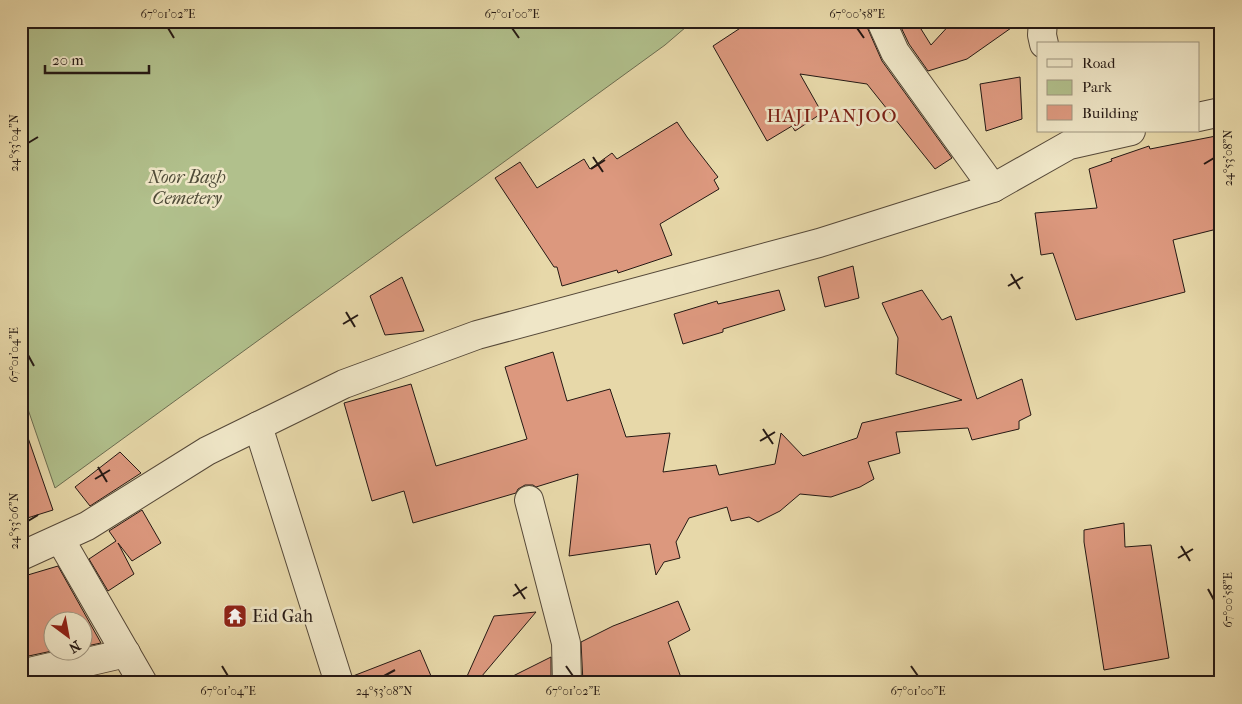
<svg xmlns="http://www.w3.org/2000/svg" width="1242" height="704" font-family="'IM FELL French Canon',serif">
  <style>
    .green { fill: #b1c08c; stroke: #6b6c50 }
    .building { fill: #dc987e; stroke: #251914 }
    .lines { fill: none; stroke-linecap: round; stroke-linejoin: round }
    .minor-casing { stroke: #564939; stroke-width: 30 }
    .minor { stroke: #efe6c7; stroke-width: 28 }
    .ticks { fill: none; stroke: #251914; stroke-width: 2 }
    .labels { text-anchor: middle; stroke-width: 5; stroke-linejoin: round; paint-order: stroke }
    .park-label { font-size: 18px; font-style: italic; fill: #4f4b38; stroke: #efe6c7 }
    .poi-label { font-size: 18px; fill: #251914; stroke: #efe6c7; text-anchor: start }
    .neighbourhood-label { font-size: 19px; letter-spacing: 1px; fill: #7a1f14; stroke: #efe6c7 }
    .neatline { fill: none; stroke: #251914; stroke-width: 2 }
    .ticks-label { font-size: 12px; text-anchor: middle; fill: #251914 }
  </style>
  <rect width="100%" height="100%" fill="#e7d8a9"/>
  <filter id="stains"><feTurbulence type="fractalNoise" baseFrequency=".004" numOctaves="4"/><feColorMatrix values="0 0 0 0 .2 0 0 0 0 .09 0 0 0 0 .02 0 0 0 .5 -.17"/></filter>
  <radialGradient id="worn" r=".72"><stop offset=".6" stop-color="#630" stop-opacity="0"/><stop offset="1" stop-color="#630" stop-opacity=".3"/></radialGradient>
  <!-- green -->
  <path class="green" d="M21,21H693L665,45L55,488L21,389Z"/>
  <!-- building -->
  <g class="building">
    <path d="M751,21H866L867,27L882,61L952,158L935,169L867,84L800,74L822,113L795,131L792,126L767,141L713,46Z"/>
    <path d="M898,21H916L931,45L953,21H1021L967,59L928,71L909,44Z"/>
    <path d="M1020,77L1022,119L986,131L980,84Z"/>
    <path d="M677,122L687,137L718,177L714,180L719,189L660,224L672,255L618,273L617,270L562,286L557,267H554L495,178L520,162L537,188L584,159L590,169L612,153L617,159Z"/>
    <path d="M1221,135V228L1173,240L1185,292L1076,320L1053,253L1041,255L1035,213L1097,208L1089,169L1112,161L1111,159L1149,146L1150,149Z"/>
    <path d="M853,266L859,298L825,307L818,277Z"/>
    <path d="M402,277L424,331L385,335L370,296Z"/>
    <path d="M779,290L785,310L723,329V332L683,344L674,314L717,301L718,304Z"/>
    <path d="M922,290L942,320L951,316L977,399L1022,379L1031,415L1019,421V429L972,440L968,428L896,432L900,453L868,462L874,479L860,487L831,497L800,494L780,511L758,522L749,517L731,521L727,507L689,518L676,542L680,558L664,562L656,575L650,544L569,556L578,474L536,487L533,485H525L518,489L516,493L413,523L404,491L372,501L344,403L411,384L436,466L527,439L505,367L553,352L567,401L610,389L626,437L670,433L663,472L716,465L719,475L775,464L781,433L803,456L857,438L862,423L962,400L896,374L898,338L882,303Z"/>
    <path d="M26,432L53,510L21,520V433Z"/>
    <path d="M120,452L141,473L90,506L75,487Z"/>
    <path d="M142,510L161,543L132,561L118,543L134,574L108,591L89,559L116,541L109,531Z"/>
    <path d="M1124,523L1125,547L1151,545L1169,658L1104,670L1084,542V530Z"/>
    <path d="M58,566L101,643L82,647V622H52V651L24,657L21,646V577Z"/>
    <path d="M678,601L690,630L668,642L683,683H583L581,642L613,626Z"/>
    <path d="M536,612L476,683H464L494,616Z"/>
    <path d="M420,650L434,683H354L353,676Z"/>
    <path d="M551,657V683H499Z"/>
    <path d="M90,677V683H52L73,681Z"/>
  </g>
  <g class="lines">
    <!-- minor casing -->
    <g class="minor-casing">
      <g id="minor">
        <path d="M881,21L895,52L993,188"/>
        <path d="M1043,21L1042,35L1044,44"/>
        <path d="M1198,117L1221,112"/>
        <path d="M258,426L339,683"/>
        <path d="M529,500L566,643L567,683"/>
        <path d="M60,539L143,683"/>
        <path d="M21,556L87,526L207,451L344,384L477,335L819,243L993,188L1069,145L1131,131"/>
        <path d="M21,674L51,667L70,666L126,653"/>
      </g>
    </g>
    <!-- minor -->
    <use href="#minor" class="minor"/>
  </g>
  <!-- ticks -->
  <path class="ticks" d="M168,28L174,38M512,28L519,38M857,28L864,38M28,143L38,137M593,157L603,172M1204,164L1214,158M591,169L605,160M1011,274L1020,289M1008,286L1023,277M346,312L355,327M343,324L358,315M28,355L34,366M763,429L773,444M760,441L775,432M98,467L107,482M95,479L110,470M28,521L38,515M1181,546L1190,561M1178,558L1193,549M515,584L525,599M1208,589L1214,600M513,596L527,587M222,666L228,676M566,666L573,676M911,666L918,676M384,676L395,670"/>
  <!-- icons -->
  <defs>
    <g id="temple-square" transform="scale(1.25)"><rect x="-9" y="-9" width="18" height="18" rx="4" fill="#8f2418" stroke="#efe6c7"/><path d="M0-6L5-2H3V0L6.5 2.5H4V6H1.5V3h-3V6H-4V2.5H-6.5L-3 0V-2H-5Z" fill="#fff"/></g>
  </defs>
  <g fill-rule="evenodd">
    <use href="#temple-square" x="235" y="616"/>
  </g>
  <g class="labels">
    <!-- park labels -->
    <g class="park-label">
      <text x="187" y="183">Noor Bagh<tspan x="187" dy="21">Cemetery</tspan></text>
    </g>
    <!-- poi labels -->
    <g class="poi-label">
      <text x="252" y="622">Eid Gah</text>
    </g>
    <!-- neighbourhood labels -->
    <g class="neighbourhood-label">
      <text x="832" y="122">HAJI PANJOO</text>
    </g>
  </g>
  <!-- margin -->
  <rect width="1242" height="704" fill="none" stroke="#e7d8a9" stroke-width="55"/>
  <!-- legend -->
  <rect x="1037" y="42" width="162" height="90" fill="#efe6c7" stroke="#9e947f"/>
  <rect x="1047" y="59" width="25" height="8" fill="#efe6c7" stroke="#9e947f"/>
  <text x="1082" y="68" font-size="15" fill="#251914">Road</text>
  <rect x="1047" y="80" width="25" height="15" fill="#b1c08c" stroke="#9e947f"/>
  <text x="1082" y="92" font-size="15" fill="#251914">Park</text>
  <rect x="1047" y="105" width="25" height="15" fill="#dc987e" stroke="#9e947f"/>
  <text x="1082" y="118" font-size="15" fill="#251914">Building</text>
  <!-- north arrow -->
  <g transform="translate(68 636) rotate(148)"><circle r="24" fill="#efe6c7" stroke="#9e947f"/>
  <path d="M0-4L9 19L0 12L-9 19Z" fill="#8f2418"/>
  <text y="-8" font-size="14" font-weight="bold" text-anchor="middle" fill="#251914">N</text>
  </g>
  <!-- scale -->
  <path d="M45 65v8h104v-8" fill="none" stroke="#251914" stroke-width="2.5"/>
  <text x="52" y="65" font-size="15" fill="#251914" stroke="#efe6c7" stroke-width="4" paint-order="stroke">20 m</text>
  <rect x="28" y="28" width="1186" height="648" class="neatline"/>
  <g class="ticks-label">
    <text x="168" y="18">67°01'02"E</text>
    <text x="512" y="18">67°01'00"E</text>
    <text x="857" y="18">67°00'58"E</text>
    <text transform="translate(14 143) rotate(-90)" y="4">24°53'04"N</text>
    <text transform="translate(1228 158) rotate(-90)" y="4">24°53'08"N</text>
    <text transform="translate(14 355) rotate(-90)" y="4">67°01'04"E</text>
    <text transform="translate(14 521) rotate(-90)" y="4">24°53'06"N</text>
    <text transform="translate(1228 600) rotate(-90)" y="4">67°00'58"E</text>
    <text x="228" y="695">67°01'04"E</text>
    <text x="384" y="695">24°53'08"N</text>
    <text x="573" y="695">67°01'02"E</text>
    <text x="918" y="695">67°01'00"E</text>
  </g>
  <rect width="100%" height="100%" filter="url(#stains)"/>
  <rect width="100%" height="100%" fill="url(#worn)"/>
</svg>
